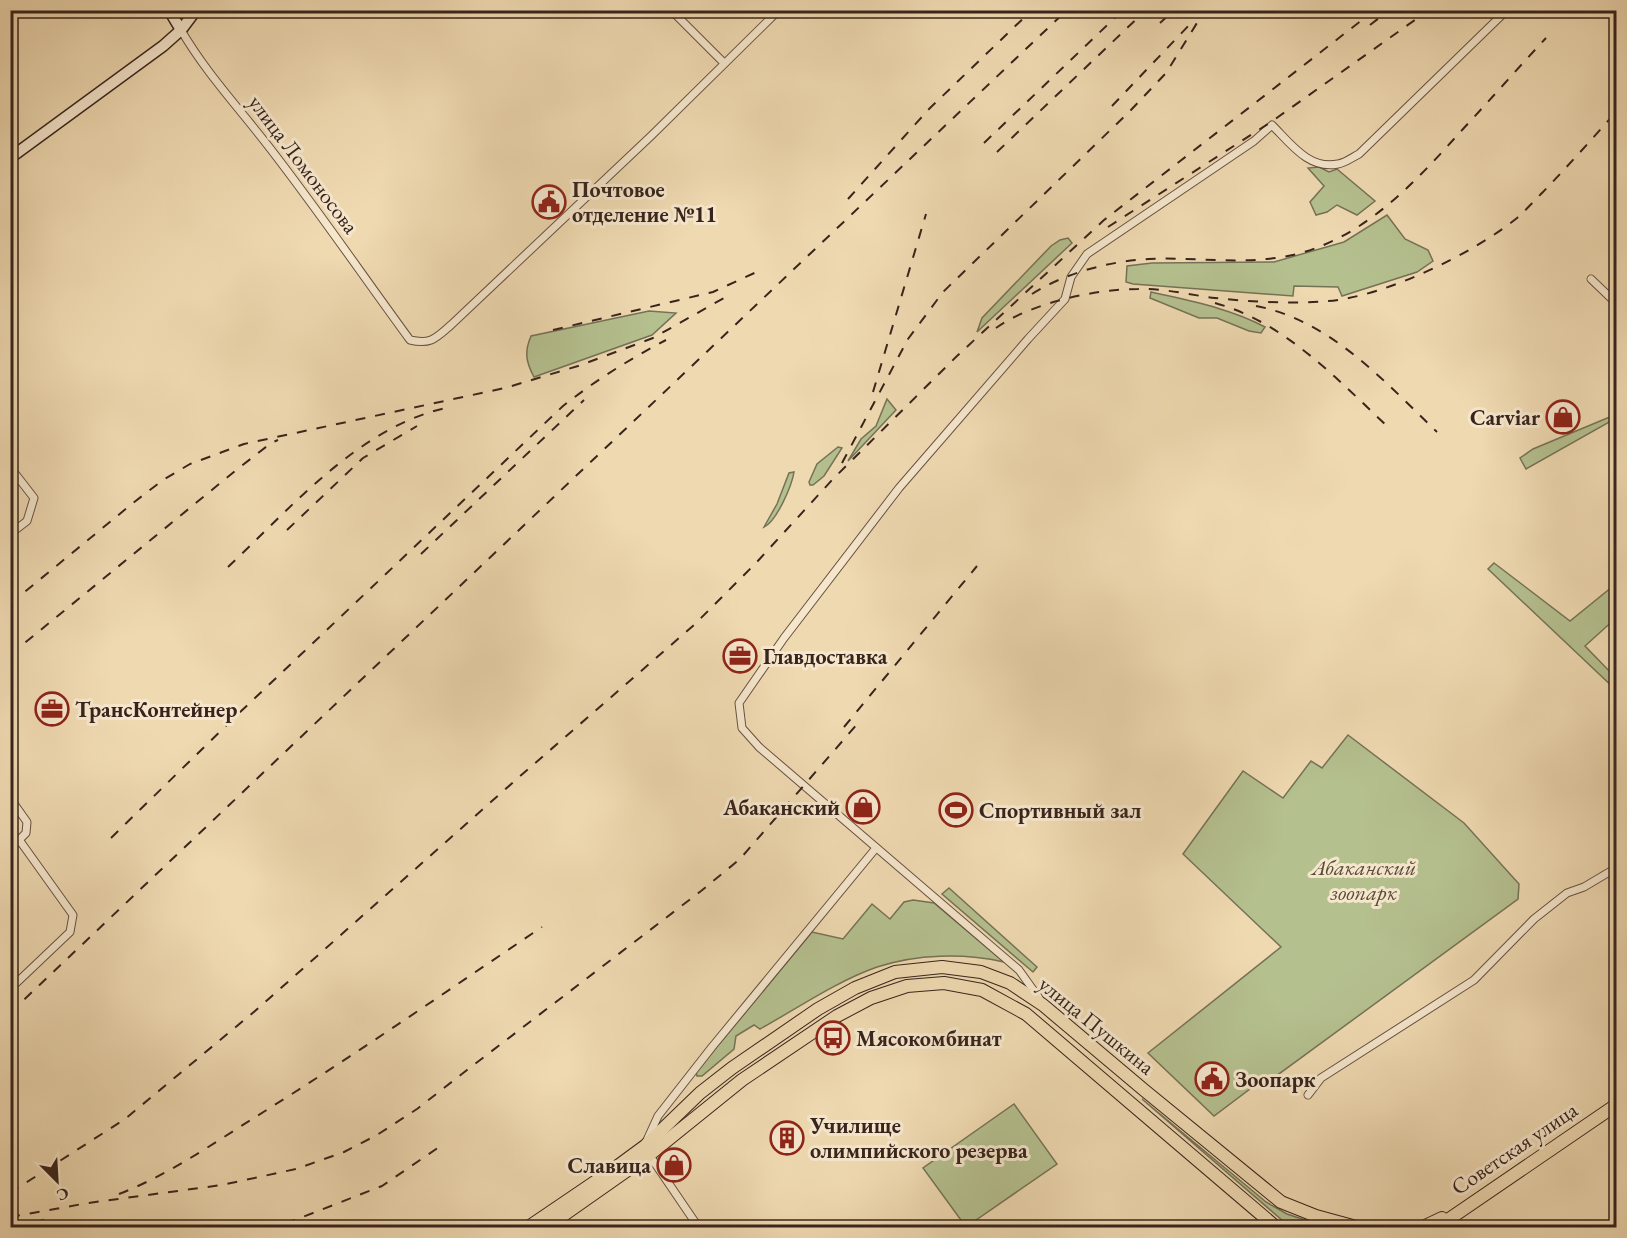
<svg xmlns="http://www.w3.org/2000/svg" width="1627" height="1238" font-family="'EB Garamond',serif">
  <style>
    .green { fill: #b5c08f; stroke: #767256; stroke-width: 1.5 }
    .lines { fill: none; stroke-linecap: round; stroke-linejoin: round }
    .street-casing { stroke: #665141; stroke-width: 9 }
    .secondary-casing { stroke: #38241c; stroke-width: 13 }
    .primary-casing { stroke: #38241c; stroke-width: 14 }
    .street { stroke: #f5e6cc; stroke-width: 7 }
    .secondary { stroke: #f5e6cc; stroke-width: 10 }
    .primary { stroke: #efd9b1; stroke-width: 12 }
    .rail { stroke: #38241c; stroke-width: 2; stroke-dasharray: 10 10; stroke-linecap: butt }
    .labels { text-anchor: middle; stroke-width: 6; stroke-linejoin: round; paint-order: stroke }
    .street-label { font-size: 22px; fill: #38241c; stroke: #f5e6cc }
    .poi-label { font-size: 22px; font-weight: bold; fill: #38241c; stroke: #f5e6cc; text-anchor: start }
    .park-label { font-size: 22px; font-style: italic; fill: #574b39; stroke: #f5e6cc }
  </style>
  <rect width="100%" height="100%" fill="#efd9b1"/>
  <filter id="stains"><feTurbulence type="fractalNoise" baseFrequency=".00333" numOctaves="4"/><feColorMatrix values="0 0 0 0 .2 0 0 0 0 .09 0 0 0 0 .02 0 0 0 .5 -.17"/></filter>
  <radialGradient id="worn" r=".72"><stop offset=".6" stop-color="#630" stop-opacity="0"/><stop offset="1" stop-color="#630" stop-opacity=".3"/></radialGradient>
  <!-- green -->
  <g class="green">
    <path d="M1319,167L1329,172L1337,169L1375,201L1357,215L1337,205L1327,212L1316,215L1310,202L1324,186L1308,168Z"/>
    <path d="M1387,215L1405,239L1428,250L1433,261L1417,272L1342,296L1338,287L1294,286L1293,296L1133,284L1126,282L1127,266L1152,263L1274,262L1344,242Z"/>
    <path d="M1068,238L1072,243L977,332L982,318L1051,246L1060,240Z"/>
    <path d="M1151,292C1190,301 1229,308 1265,327L1261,333L1249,331L1217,318H1199L1150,298Z"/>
    <path d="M649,311L676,313L652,335L534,377C526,362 524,352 531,336Z"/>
    <path d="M887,399L896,410L848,461L861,439L876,426Z"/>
    <path d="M1612,416L1613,420L1526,469L1520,458L1533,449Z"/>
    <path d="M838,447L842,448L824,476L813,485H810L809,482L817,464Z"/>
    <path d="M794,472C792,485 777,521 764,527L777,504L789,473Z"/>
    <path d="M1494,563L1570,621L1612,587L1616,591V618L1585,646L1616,678V690L1488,569Z"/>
    <path d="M1348,735L1464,823L1519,884L1518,899L1268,1082L1258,1083L1214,1116L1148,1053L1281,947L1183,854L1243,771L1283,798L1311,761L1322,768Z"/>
    <path d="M949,888L1037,967L1033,972L942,894Z"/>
    <path d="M913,900L934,903L1004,962C963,953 917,954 877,967C835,982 798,1008 760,1029L754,1025L736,1036L734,1049L702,1076H697L696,1072L812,932L843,939L872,904L890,919L904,902Z"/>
    <path d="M1142,1099L1266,1202L1287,1214L1326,1227H1290Z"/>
    <path d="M1014,1104L1057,1164L966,1227L923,1168Z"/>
  </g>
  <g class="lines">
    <!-- street casing -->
    <g class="street-casing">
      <g id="street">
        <path d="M671,10L724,63"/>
        <path d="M181,30C206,73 239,108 269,147C318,210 363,276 410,340C431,345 436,338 451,325L651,136L779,10"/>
        <path d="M1591,279L1616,303"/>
        <path d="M10,467L34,498L27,521L10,534"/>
        <path d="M10,798L27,822L26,833L10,849"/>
        <path d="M10,989L70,932L73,915L20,841"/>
        <path d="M1039,998L1019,970L759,747L742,728L739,703L784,638L899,488L1028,339L1065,299L1071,277L1087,254L1254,141L1272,125C1291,144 1309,170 1338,164C1345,163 1353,157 1359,154L1507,10"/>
        <path d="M1308,1095L1321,1078L1474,980L1534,919L1567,893L1584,887L1616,868"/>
        <path d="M647,1140L658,1116L712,1047L876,848"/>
        <path d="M648,1153L699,1228"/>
      </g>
    </g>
    <!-- secondary casing -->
    <g class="secondary-casing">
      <g id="secondary">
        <path d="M169,10L181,30"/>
        <path d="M10,158L163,46L181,30L196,10"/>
      </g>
    </g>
    <!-- primary casing -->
    <g class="primary-casing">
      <g id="primary">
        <path d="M527,1228L611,1171L645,1146L700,1093L732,1068L818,1009L855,988L895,972L942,967L981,972L1010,983L1043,1005L1144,1090L1281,1202L1316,1216L1360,1228"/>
        <path d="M545,1228L649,1155L742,1080L837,1016L871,998L907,986L944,983L982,990L1026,1014L1277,1228"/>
        <path d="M1421,1228L1442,1218"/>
        <path d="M1436,1228L1616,1105"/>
      </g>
    </g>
    <!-- street -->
    <use href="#street" class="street"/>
    <!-- secondary -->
    <use href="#secondary" class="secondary"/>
    <!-- primary -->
    <use href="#primary" class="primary"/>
    <!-- rail -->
    <g class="rail">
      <path d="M1160,23L1174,10"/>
      <path d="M1370,25L1388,11"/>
      <path d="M1112,106L1193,21"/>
      <path d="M984,143L1123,10"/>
      <path d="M997,152L1146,10"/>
      <path d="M848,199L929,109L1032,10"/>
      <path d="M1108,227L1271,122L1429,10"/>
      <path d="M1032,294C1065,273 1110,261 1149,259C1188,257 1228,263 1267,259C1352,252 1410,188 1463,129C1491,99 1518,68 1546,38"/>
      <path d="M1215,303C1284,322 1336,378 1387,426"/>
      <path d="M1256,306C1330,320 1385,382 1437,432"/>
      <path d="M996,328C1031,303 1095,289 1138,289C1163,288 1190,295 1215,298C1251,302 1291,304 1328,301C1384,297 1474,253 1517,218C1526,210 1534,201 1543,192C1568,166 1592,139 1616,112"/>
      <path d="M553,330L713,292L761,270"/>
      <path d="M873,392L926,214"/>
      <path d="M842,463L908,339L943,292L1130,111L1166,73L1205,10"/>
      <path d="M287,530L363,458L417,426"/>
      <path d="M421,554L584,400"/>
      <path d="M228,567C291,508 359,427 446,408"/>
      <path d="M10,604L133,503L163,480L190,464L244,444L505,388L578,366L653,338L731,294"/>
      <path d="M10,655L235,471L271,443L278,440"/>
      <path d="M844,727L977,566"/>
      <path d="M111,838L236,716L563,406C596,380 630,359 666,340"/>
      <path d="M10,1013L1067,10"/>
      <path d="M10,1193L125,1119L255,1011L518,778L694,625L756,563L833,479L957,356L1104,220L1375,10"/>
      <path d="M119,1194C171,1174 218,1140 265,1111C359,1052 450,989 542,927"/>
      <path d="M10,1217L88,1203L222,1185L296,1169L344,1152L377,1135L417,1109L467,1070L701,891L740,859L859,722"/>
      <path d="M15,1228L53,1217"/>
      <path d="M266,1228L295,1220L382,1186L445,1143"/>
    </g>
  </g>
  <!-- icons -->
  <defs>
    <g id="civic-ring" transform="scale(1.725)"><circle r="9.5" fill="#f5e6cc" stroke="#8f2418" stroke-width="1.5"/><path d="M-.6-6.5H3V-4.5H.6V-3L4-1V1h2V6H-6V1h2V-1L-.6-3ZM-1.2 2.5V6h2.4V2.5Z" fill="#8f2418"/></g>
    <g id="shop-ring" transform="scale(1.725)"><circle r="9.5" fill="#f5e6cc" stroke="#8f2418" stroke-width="1.5"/><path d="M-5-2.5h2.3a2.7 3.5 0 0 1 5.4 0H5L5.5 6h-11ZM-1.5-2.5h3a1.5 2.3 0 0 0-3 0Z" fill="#8f2418"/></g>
    <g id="office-ring" transform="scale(1.725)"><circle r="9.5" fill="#f5e6cc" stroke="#8f2418" stroke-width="1.5"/><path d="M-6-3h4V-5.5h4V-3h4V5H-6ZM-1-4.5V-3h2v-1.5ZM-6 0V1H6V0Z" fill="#8f2418"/></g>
    <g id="stadium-ring" transform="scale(1.725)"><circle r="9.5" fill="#f5e6cc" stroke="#8f2418" stroke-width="1.5"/><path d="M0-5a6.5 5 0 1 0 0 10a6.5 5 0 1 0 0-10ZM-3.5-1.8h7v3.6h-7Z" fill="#8f2418"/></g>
    <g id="bus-ring" transform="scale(1.725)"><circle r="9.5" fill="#f5e6cc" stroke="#8f2418" stroke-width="1.5"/><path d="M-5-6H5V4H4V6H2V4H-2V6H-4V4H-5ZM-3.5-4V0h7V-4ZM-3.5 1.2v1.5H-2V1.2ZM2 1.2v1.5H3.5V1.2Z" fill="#8f2418"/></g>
    <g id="building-ring" transform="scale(1.725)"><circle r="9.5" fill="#f5e6cc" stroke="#8f2418" stroke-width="1.5"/><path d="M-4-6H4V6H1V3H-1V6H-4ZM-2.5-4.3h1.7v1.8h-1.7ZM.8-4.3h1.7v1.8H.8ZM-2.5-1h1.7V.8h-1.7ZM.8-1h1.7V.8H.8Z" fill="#8f2418"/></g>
  </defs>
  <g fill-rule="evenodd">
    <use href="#civic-ring" x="549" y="202"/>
    <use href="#shop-ring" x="1563" y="417"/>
    <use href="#office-ring" x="740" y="656"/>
    <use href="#office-ring" x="52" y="709"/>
    <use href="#shop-ring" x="863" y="807"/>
    <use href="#stadium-ring" x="956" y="810"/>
    <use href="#bus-ring" x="833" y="1038"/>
    <use href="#civic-ring" x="1212" y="1079"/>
    <use href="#building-ring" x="787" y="1138"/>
    <use href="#shop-ring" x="674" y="1165"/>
  </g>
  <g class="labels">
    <!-- street labels -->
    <g class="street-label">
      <text transform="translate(304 164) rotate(53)" y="8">улица Ломоносова</text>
      <text transform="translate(1097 1025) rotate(39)" y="8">улица Пушкина</text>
      <text transform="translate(1514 1148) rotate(-34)" y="8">Советская улица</text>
    </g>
    <!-- poi labels -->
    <g class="poi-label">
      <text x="572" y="197">Почтовое<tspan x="572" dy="25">отделение №11</tspan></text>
      <text x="1540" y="425" text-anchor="end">Carviar</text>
      <text x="763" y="664">Главдоставка</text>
      <text x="75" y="717">ТрансКонтейнер</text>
      <text x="840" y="815" text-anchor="end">Абаканский</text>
      <text x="979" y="818">Спортивный зал</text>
      <text x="856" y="1046">Мясокомбинат</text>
      <text x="1235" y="1087">Зоопарк</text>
      <text x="810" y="1133">Училище<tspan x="810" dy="25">олимпийского резерва</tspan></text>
      <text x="651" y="1173" text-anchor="end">Славица</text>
    </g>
    <!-- park labels -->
    <g class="park-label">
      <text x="1364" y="875">Абаканский<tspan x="1364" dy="25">зоопарк</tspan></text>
    </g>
  </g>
  <!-- margin -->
  <rect width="1627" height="1238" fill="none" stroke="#efd9b1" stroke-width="36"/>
  <rect x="12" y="12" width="1603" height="1214" fill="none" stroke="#38241c" stroke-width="3"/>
  <rect x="18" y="18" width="1591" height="1202" fill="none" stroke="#38241c" stroke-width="1.5"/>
  <!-- north arrow -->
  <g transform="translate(57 1181) rotate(156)" stroke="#f5e6cc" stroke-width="4.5" paint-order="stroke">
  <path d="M0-4.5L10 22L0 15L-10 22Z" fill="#38241c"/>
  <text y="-9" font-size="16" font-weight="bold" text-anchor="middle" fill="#38241c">С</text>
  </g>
  <rect width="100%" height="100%" filter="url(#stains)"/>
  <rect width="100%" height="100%" fill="url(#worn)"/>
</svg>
